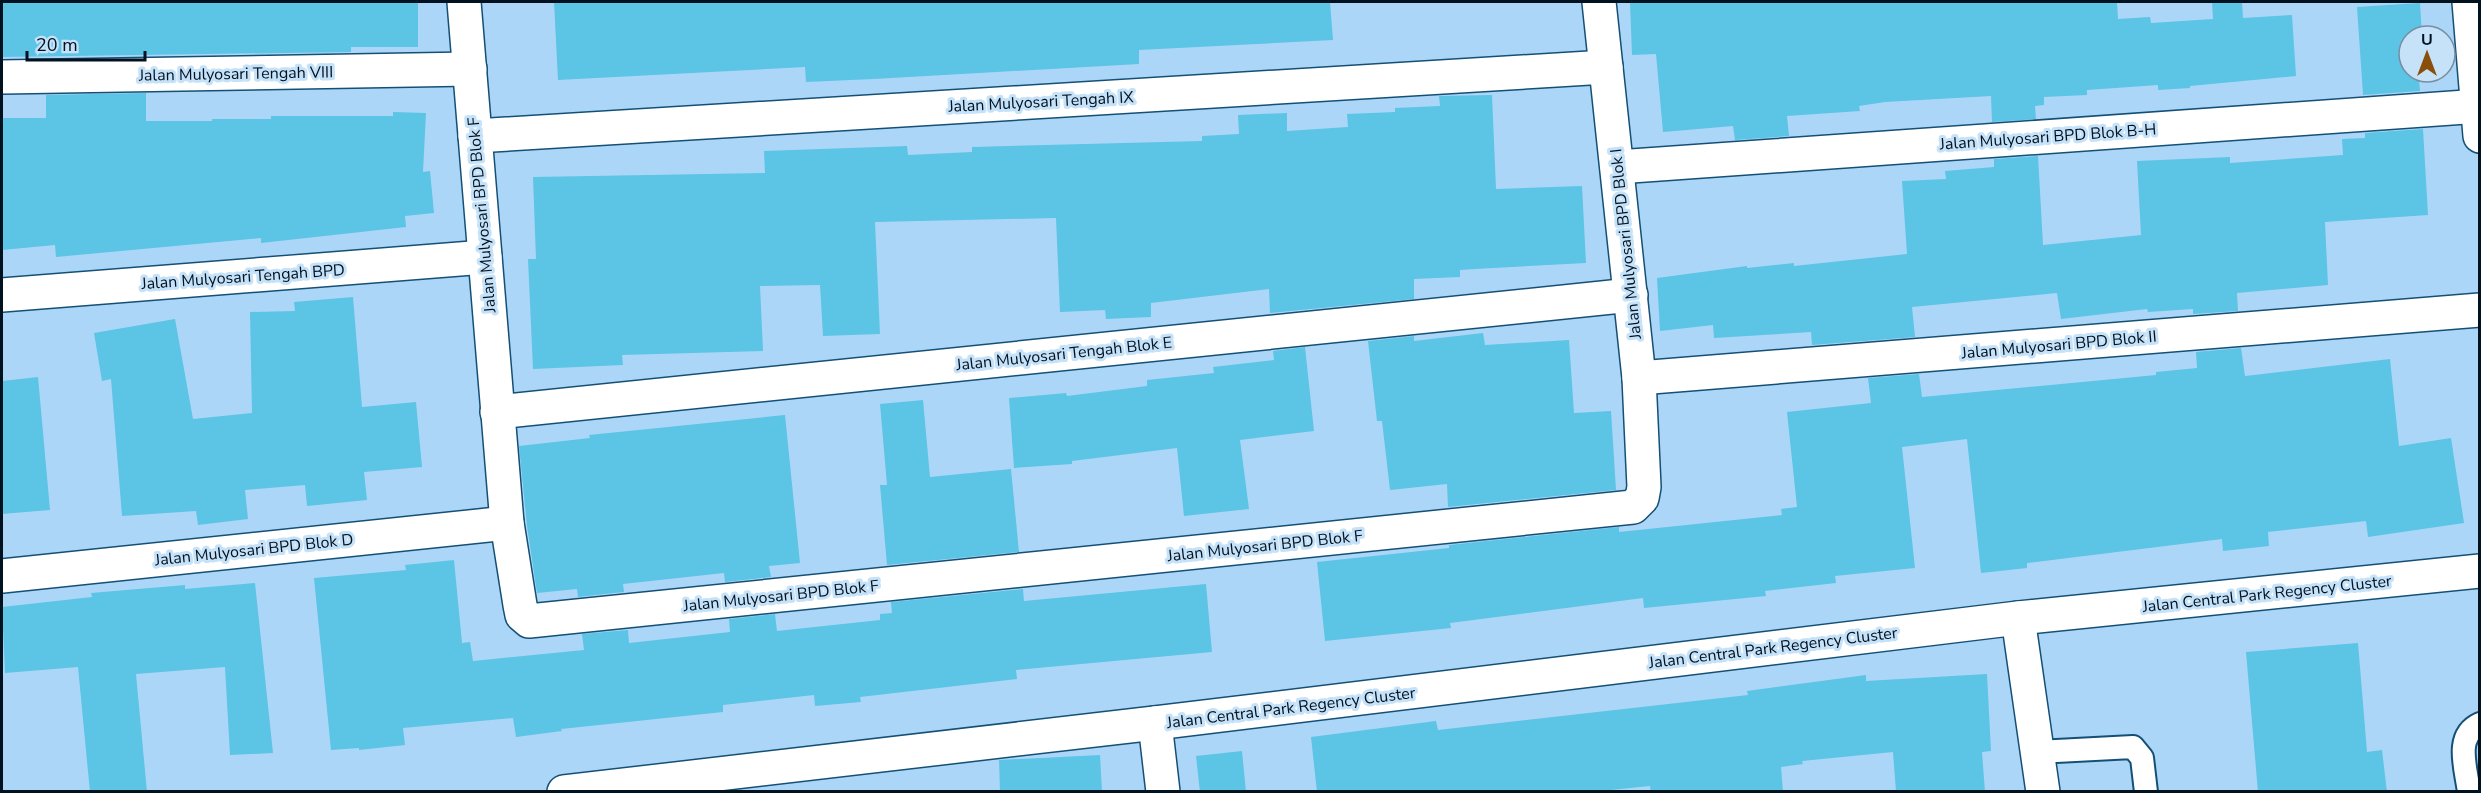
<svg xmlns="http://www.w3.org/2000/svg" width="2481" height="793" font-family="'Nunito Sans',sans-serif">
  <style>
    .building { fill: #5cc4e5 }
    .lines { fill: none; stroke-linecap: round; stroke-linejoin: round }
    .service-casing { stroke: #145075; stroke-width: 26 }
    .minor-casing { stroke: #145075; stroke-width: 36 }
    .service { stroke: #fff; stroke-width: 22 }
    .minor { stroke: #fff; stroke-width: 33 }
    .labels { text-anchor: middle; stroke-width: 6; stroke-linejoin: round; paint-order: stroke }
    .street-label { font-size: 16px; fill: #001120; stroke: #c5e2f8 }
  </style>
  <rect width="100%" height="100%" fill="#acd6f7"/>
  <!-- building -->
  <g class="building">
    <path d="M2,2H418V47H351V52L2,57Z"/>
    <path d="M554,2H1330L1333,40L1139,50V64L874,79L806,82L805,67L558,80Z"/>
    <path d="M1630,2H2117L2118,19L2150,17L2151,23L2213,19L2212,2H2242L2243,18L2292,15L2296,76L2190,86V88L2158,90V85L2087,90V95L2044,97V105L2035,106L2036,119L1992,122L1991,96L1885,102L1859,106L1860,111L1787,116L1789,136L1735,140L1733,126L1663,132L1656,54L1632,55Z"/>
    <path d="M2420,3L2422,36H2409V72H2424V78L2419,79L2420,91L2363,95L2357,7Z"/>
    <path d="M146,93V121H212V119H271V116H393V112L426,113L423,172L430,171L434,213L405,216L406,227L261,243V238L56,257L55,245L2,250V118H46V95Z"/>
    <path d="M1492,95L1496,189L1582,186L1586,263L1475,269L1460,270V277L1414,279V299L1270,313L1269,289L1151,303V317L1106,319L1105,310L1060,312L1056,218L875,222L880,334L823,336L820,285L760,286L763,351L622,355L623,365L533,369L528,259H536L533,177L765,173L764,151L907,146L908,155L972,152V147L1202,141V136L1239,134L1238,115L1287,113V131L1348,127L1347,114L1395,112V108L1440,106L1439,96Z"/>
    <path d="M2423,129L2428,215L2325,222L2328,285L2237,293L2238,311L2193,314V309L2148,312L2147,309L2061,319L2057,293L1912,307L1915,337L1812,345L1811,332L1714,338L1713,325L1660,331L1657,278L1747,266V268L1794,263V266L1907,254L1902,181L1946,179L1945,171L1994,167V159L2038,156L2043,245L2141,235L2137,161L2230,157V163L2343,155L2342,139L2365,138V133Z"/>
    <path d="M353,297L362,407L416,402L422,467L364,472L367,500L307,506L305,485L245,490L248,519L198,525L196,511L122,516L111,379L102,381L94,333L175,319L193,419L252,413L250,312L295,311L294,302Z"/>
    <path d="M1483,333L1485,345L1569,340L1574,413L1611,411L1616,490L1448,507L1447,484L1390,490L1382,421H1377L1368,341L1414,336V341Z"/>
    <path d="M1305,347L1314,431L1240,440L1249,509L1184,516L1177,448L1072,461V464L1014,468L1009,398L1066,393L1067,396L1147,386V380L1214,373L1213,367L1274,360L1273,351Z"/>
    <path d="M2241,348L2245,376L2390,359L2399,446L2451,438L2464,523L2368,537L2366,521L2268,532L2269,546L2223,551L2222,539L2027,563V568L1981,573L1967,439L1902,447L1915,568L1835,576L1836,583L1765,591L1766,596L1644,608L1643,598L1450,623L1451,628L1325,641L1317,562L1449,548V545L1619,527V532L1782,515L1781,509L1797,507L1787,412L1871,403L1868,378L1919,374L1922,397L2156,375V372L2197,368L2196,352Z"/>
    <path d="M38,377L50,510L2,514V381Z"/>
    <path d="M923,400L930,477L1011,469L1019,552L887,565L880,485H887L880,404Z"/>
    <path d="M785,415L800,563L769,566L771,577L725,582L724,573L623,584L624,592L578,597L577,589L537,593L527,526L519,446L590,438L589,435Z"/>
    <path d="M454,560L462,643L470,642L473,661L584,650L582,634L628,630L629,643L730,632L729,619L775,614L777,631L880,620V614L892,613L891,602L1023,589L1024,601L1206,584L1212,652L1016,670L1017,679L860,697L861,702L815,706L814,695L723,705V712L561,729L562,731L516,737L513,718L403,728L405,745L359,750V748L331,750L314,578L406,570L405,565Z"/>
    <path d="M255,583L273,753L230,755L225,667L136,674L147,792H90L78,667L5,673L2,607L92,597L91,593L185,585V589Z"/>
    <path d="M2358,643L2367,752L2382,750L2387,792H2258L2246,652Z"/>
    <path d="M1987,674L1991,751L1982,752L1985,792H1896L1893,752L1802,761L1803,764L1781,767L1783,792H1651L1650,786L1591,792H1317L1311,737L1436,721L1438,730L1748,695L1747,691L1866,675V681Z"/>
    <path d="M1242,751L1246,792H1200L1196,756Z"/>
    <path d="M1100,755L1102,792H1000L999,760Z"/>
  </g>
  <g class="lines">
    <!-- service casing -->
    <g class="service-casing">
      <g id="service">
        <path d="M2037,752L2133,747L2142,758L2146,792"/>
        <path d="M2469,792C2466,768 2454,736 2480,724"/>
      </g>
    </g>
    <!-- minor casing -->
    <g class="minor-casing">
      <g id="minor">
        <path d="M464,2L507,523L520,605L522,615L529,621L1633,507L1642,498L1644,487L1639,378L1599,2"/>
        <path d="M2469,2L2480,136"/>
        <path d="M2,77L470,69"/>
        <path d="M475,136L1606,67"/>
        <path d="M1617,167L2480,106"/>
        <path d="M2,295L485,257"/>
        <path d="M1639,378L2480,310"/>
        <path d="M497,412L1631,295"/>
        <path d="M2,576L507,523"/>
        <path d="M2018,618L2043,792"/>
        <path d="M1155,723L1163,792"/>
        <path d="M564,792L1155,723L2018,618L2480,571"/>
      </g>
    </g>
    <!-- service -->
    <use href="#service" class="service"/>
    <!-- minor -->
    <use href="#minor" class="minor"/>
  </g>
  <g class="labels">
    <!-- street labels -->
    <g class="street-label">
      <text transform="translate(236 73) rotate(-1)" y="6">Jalan Mulyosari Tengah VIII</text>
      <text transform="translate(1041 101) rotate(-3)" y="6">Jalan Mulyosari Tengah IX</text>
      <text transform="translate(2048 136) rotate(-4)" y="6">Jalan Mulyosari BPD Blok B-H</text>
      <text transform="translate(481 215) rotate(-95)" y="6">Jalan Mulyosari BPD Blok F</text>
      <text transform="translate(1625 244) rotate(-96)" y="6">Jalan Mulyosari BPD Blok I</text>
      <text transform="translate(243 276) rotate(-4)" y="6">Jalan Mulyosari Tengah BPD</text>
      <text transform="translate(2059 344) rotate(-5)" y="6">Jalan Mulyosari BPD Blok II</text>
      <text transform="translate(1064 353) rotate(-6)" y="6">Jalan Mulyosari Tengah Blok E</text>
      <text transform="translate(1265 545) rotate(-6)" y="6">Jalan Mulyosari BPD Blok F</text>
      <text transform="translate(254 549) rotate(-6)" y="6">Jalan Mulyosari BPD Blok D</text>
      <text transform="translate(2267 593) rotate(-6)" y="6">Jalan Central Park Regency Cluster</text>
      <text transform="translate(781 595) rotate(-6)" y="6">Jalan Mulyosari BPD Blok F</text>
      <text transform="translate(1773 647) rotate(-7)" y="6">Jalan Central Park Regency Cluster</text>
      <text transform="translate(1291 707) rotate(-7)" y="6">Jalan Central Park Regency Cluster</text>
    </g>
  </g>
  <!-- border -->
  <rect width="2481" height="793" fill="none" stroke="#001120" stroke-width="6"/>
  <!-- north arrow -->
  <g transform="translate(2427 54)"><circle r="28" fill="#c5e2f8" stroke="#768ea2" stroke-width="1.5"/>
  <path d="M0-4.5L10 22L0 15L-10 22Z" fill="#894e09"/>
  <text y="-9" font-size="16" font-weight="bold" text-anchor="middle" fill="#001120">U</text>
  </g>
  <!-- scale -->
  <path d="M27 51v9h118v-9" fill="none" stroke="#001120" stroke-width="3"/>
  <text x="36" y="51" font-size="18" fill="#001120" stroke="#c5e2f8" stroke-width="4.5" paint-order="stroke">20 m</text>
</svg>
